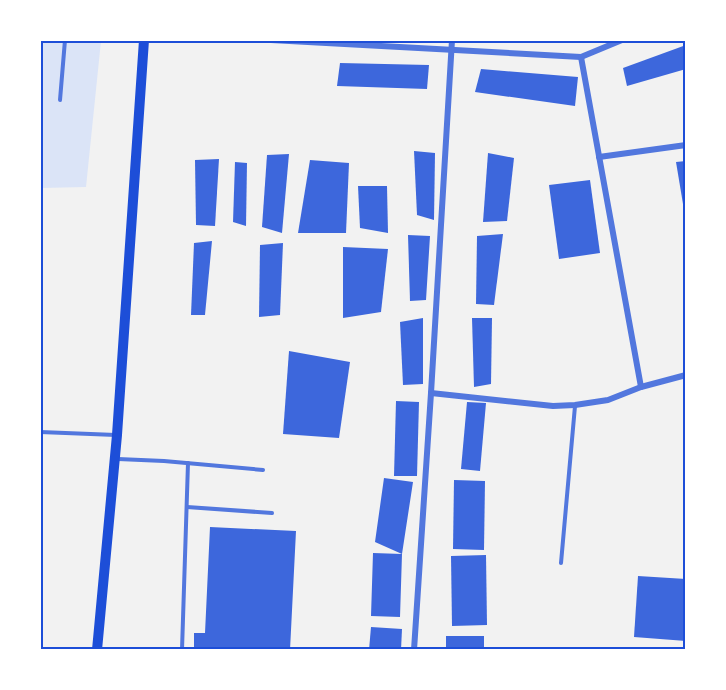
<svg xmlns="http://www.w3.org/2000/svg" width="726" height="690" font-family="'Playfair Display',serif">
  <style>
    .green { fill: #dbe4f7 }
    .building { fill: #3d67dc }
    .lines { fill: none; stroke-linecap: round; stroke-linejoin: round }
    .service { stroke: #5277de; stroke-width: 4 }
    .minor { stroke: #5277de; stroke-width: 6 }
    .primary { stroke: #1d4ed8; stroke-width: 10 }
    .neatline { fill: none; stroke: #1d4ed8; stroke-width: 2 }
  </style>
  <rect width="100%" height="100%" fill="#f2f2f2"/>
  <!-- green -->
  <path class="green" d="M40,41H101L86,187L41,188Z"/>
  <!-- building -->
  <g class="building">
    <path d="M686,45V69L627,86L623,68Z"/>
    <path d="M340,63L429,65L427,89L337,86Z"/>
    <path d="M481,69L578,77L575,106L475,92Z"/>
    <path d="M414,151L435,153L434,220L417,215Z"/>
    <path d="M488,153L514,158L507,221L483,222Z"/>
    <path d="M289,154L282,233L262,227L267,155Z"/>
    <path d="M219,159L215,226L196,225L195,160Z"/>
    <path d="M310,160L349,163L346,233H298Z"/>
    <path d="M686,161V209L684,210L676,162Z"/>
    <path d="M235,162L247,163L246,226L233,222Z"/>
    <path d="M590,180L600,253L559,259L549,185Z"/>
    <path d="M358,186H387L388,233L360,228Z"/>
    <path d="M503,234L494,305L476,304L477,236Z"/>
    <path d="M408,235L430,236L426,300L410,301Z"/>
    <path d="M212,241L205,315H191L194,243Z"/>
    <path d="M283,243L280,315L259,317L260,245Z"/>
    <path d="M343,247L388,249L381,312L343,318Z"/>
    <path d="M423,318V384L403,385L400,322Z"/>
    <path d="M472,318H492L491,384L474,387Z"/>
    <path d="M289,351L350,362L339,438L283,434Z"/>
    <path d="M396,401L419,402L417,476H394Z"/>
    <path d="M467,402L486,403L480,471L461,469Z"/>
    <path d="M384,478L413,482L402,554L400,617L371,616L373,553L402,554L375,542Z"/>
    <path d="M454,480L485,481L484,550L453,549Z"/>
    <path d="M210,527L296,531L290,650H194V633H205Z"/>
    <path d="M486,555L487,625L452,626L451,556Z"/>
    <path d="M638,576L686,579V641L634,637Z"/>
    <path d="M371,627L402,629L401,650H369Z"/>
    <rect x="446" y="636" width="38" height="14"/>
  </g>
  <g class="lines">
    <!-- service -->
    <g class="service">
      <path d="M60,100L65,40"/>
      <path d="M40,432L116,435"/>
      <path d="M118,459L164,461L263,470"/>
      <path d="M187,507L272,513"/>
      <path d="M561,563L575,406"/>
      <path d="M182,650L188,463"/>
    </g>
    <!-- minor -->
    <g class="minor">
      <path d="M271,40L581,57L622,40"/>
      <path d="M581,57L641,387"/>
      <path d="M599,157L686,145"/>
      <path d="M431,393L553,406L575,405L608,400L641,387L686,375"/>
      <path d="M414,650L431,393L452,40"/>
    </g>
    <!-- primary -->
    <path class="primary" d="M97,650L117,435L144,40"/>
  </g>
  <!-- border -->
  <rect width="726" height="690" fill="none" stroke="#ffffff" stroke-width="84"/>
  <rect x="42" y="42" width="642" height="606" class="neatline"/>
</svg>
